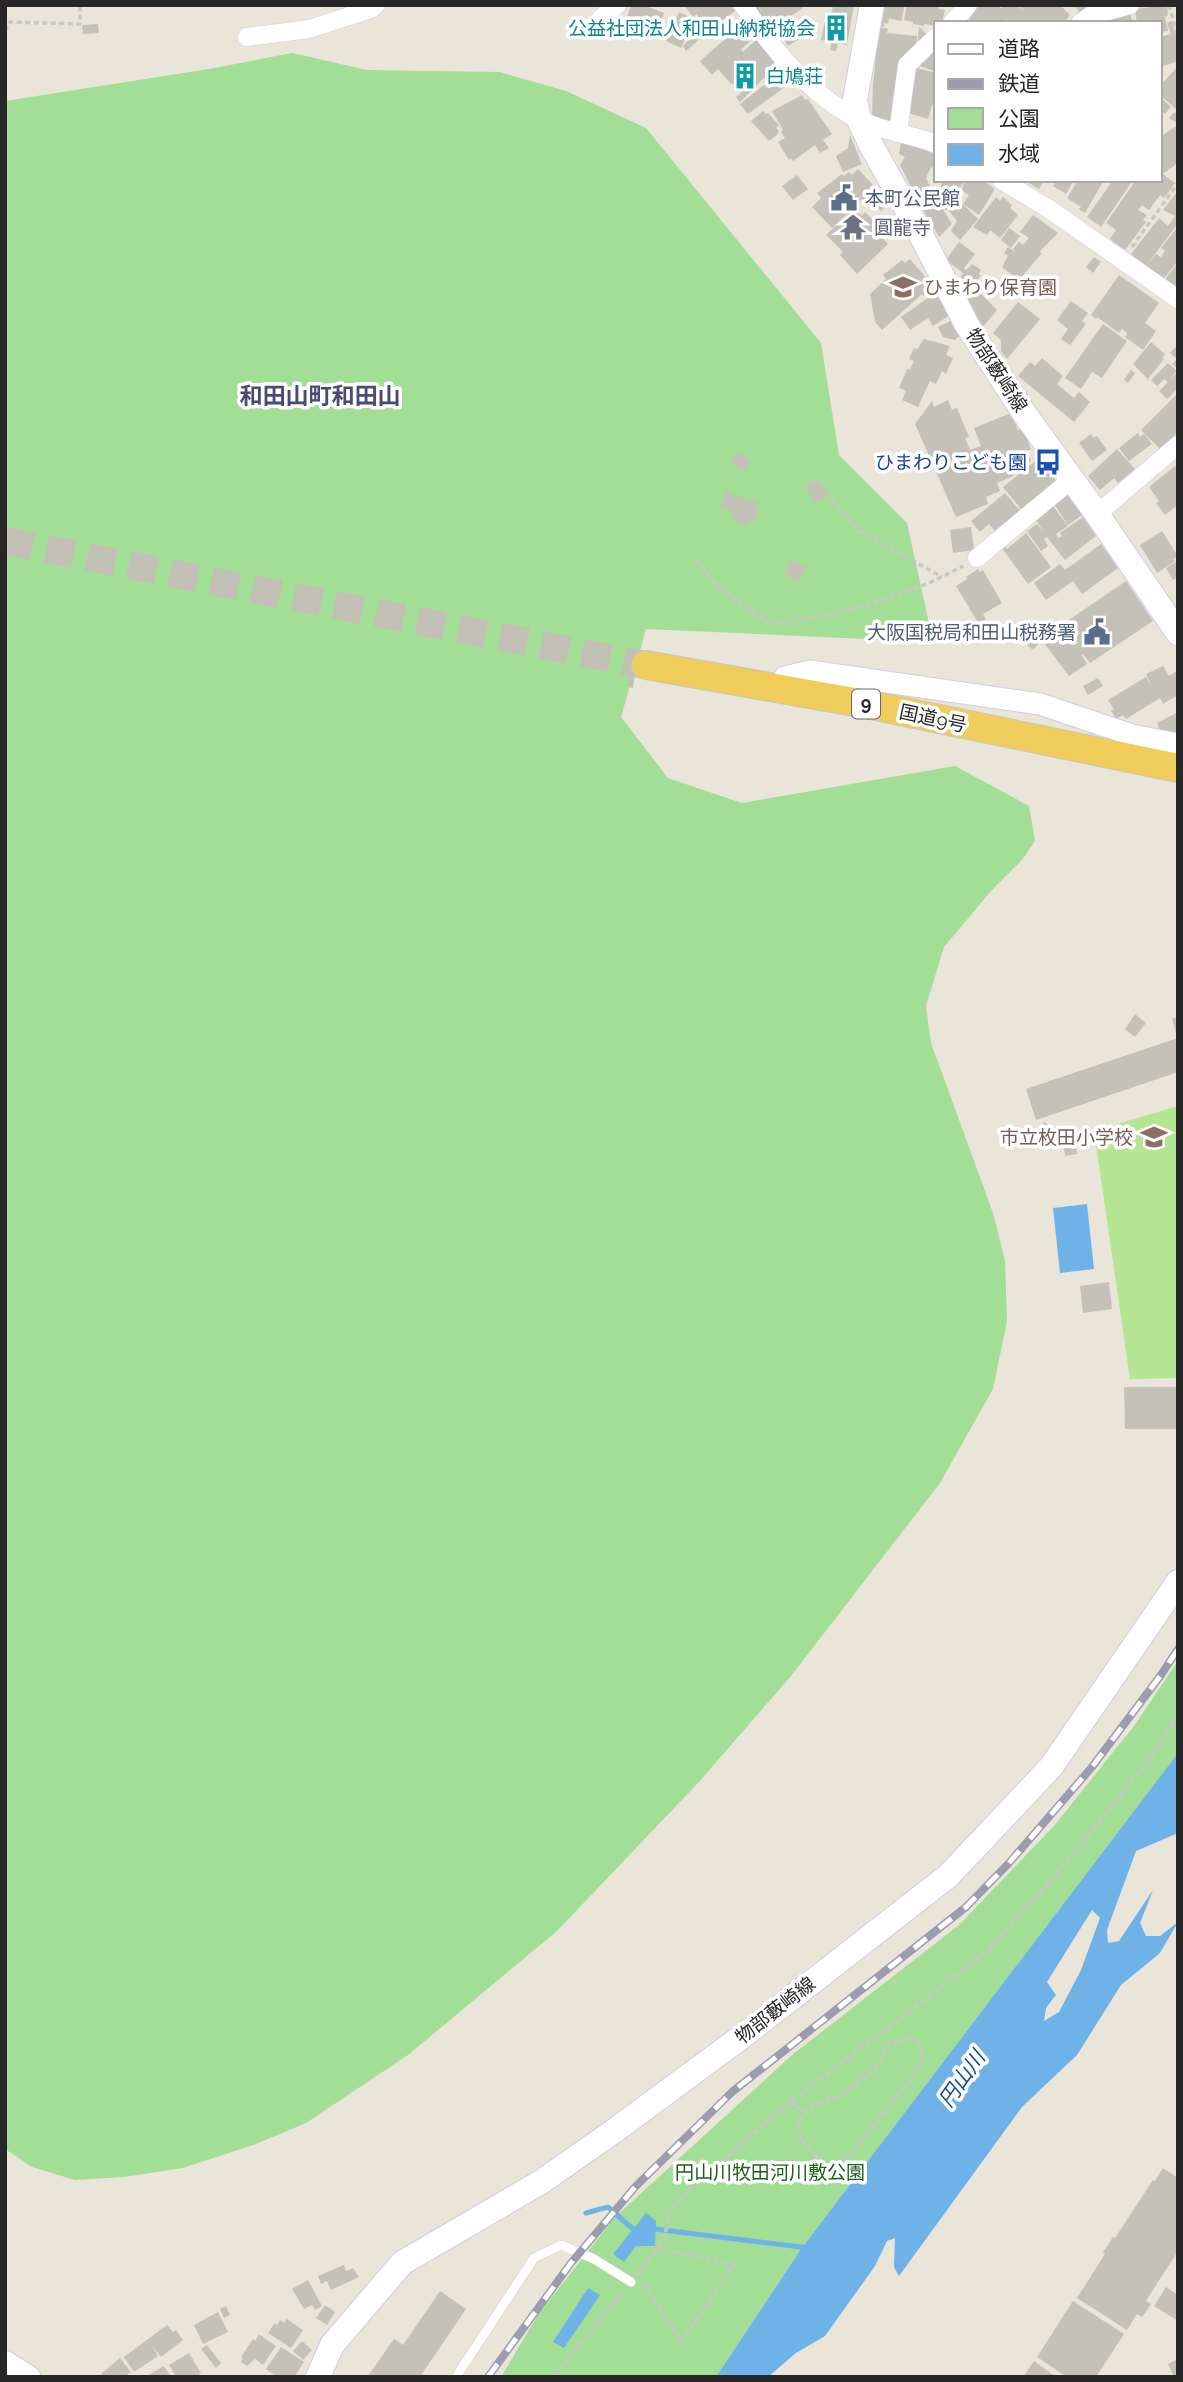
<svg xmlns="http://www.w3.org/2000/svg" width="1183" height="2382" font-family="Raleway,'Noto Sans JP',sans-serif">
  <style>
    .green { fill: #a2de96 }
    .pitch { fill: #b3e592 }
    .water { fill: #6eb2e8; fill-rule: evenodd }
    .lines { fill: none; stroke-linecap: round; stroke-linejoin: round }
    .stream { stroke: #6eb2e8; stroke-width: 5 }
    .building { fill: #c4c1b8 }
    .trunk-tunnel { stroke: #c2bfb5; stroke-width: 28; stroke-dasharray: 28 14; stroke-linecap: butt }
    .service-casing { stroke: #cecedf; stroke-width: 10 }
    .minor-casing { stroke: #cecedf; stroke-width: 19 }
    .tertiary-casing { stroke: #cecedf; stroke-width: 23 }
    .secondary-casing { stroke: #cecedf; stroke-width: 26 }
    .trunk-casing { stroke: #c7c7c7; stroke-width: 30 }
    .path { stroke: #c7c7c7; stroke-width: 3.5; stroke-dasharray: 5 3.5; stroke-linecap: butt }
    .service { stroke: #fff; stroke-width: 9 }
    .minor { stroke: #fff; stroke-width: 18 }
    .tertiary { stroke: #fff; stroke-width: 21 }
    .secondary { stroke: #fff; stroke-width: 24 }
    .trunk { stroke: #f0cc5a; stroke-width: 28 }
    .rail-casing { stroke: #9c9cb0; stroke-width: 8 }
    .rail { stroke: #fff; stroke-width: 5; stroke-dasharray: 16; stroke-linecap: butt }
    .labels { text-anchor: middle; stroke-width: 7; stroke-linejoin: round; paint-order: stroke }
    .shield { fill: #fff; stroke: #686868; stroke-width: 2 }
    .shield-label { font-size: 18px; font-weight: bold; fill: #272727 }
    .culture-label { font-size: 19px; fill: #0d838f; stroke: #fff; text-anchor: end }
    .service-label { font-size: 19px; fill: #4e5e75; stroke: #fff; text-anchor: start }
    .worship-label { font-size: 19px; fill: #5b616d; stroke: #fff; text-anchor: start }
    .education-label { font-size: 19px; fill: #785e54; stroke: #fff; text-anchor: start }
    .street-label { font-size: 19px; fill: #272727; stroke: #fff }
    .transit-label { font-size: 19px; fill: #164399; stroke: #fff; text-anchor: end }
    .park-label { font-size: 19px; fill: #1e5e1c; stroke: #fff }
    .water-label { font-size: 21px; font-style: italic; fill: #134e8e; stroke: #fff }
    .quarter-label { font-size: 23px; font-weight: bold; fill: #4a4a74; stroke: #fff }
  </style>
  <rect width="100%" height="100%" fill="#e9e5d8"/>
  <!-- green -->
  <g class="green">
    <path d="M292,53L367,70L499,72L566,91L646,128L821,343L839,455L907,523L933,642L646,629L621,717L668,778L742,803L955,766L1029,806L1035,841L1022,860L991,891L944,947L926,1006L931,1043L993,1213L1005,1261L1007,1321L993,1389L940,1483L791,1676L698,1783L557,1931L408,2055L306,2123L256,2144L183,2168L124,2177L75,2180L32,2167L5,2149V101L209,69Z"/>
    <path d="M1178,1661V1753L801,2249L716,2377H501L538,2315L614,2218L792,2055L959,1925L1054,1826L1134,1726Z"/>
  </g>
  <!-- pitch -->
  <path class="pitch" d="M1178,1106V1378L1130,1379L1094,1131Z"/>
  <!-- water -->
  <g class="water">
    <path d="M1087,1204L1094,1269L1060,1273L1053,1208Z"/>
    <path d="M1178,1753V1833L1136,1851L1107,1930L1108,1943L1119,1941L1153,1890L1140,1923L1146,1936H1160L1178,1922L1160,1953L1121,1985L1077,2055L1022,2107L899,2276L894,2267L895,2238L887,2241L875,2266L825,2336L796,2353L768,2377H716L801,2249ZM1092,1910L1100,1918L1081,1970L1059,2012L1044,2021L1046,2008L1056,1995L1047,1982Z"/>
    <path d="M646,2213L656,2221L655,2246H636L624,2262L613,2254Z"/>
    <path d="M588,2288L600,2295L564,2348L553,2342Z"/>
  </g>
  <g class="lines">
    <!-- stream -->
    <g class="stream">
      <path d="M586,2213L608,2207L633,2229"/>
      <path d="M655,2229L809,2248"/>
    </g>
  </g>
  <!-- building -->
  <g class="building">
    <path d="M631,5H643L664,13L655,37L624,26Z"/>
    <path d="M684,5H730L735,11L711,29L707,25L710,30L686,51L683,46L696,32L693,28L702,22L697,14L693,17Z"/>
    <path d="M752,5H801L803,8L768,31Z"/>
    <path d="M833,5H854L847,45L838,43L836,51L830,50L832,42L821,40L826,16L831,17Z"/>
    <path d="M885,5H905L901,21L889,18L888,24L884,23V27L880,26Z"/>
    <path d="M907,5L939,6V9L945,10L942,23H936V26L924,24V26L913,24V22L904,20Z"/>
    <path d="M979,5H997L1001,8L1004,5H1016L1025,12L1018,5H1060L1070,15L1063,23H1011L1006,19L1002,23H967Z"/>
    <path d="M1074,5H1098L1081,15Z"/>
    <path d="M1167,5L1168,15L1165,17L1168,31L1160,32V23H1137L1135,9Z"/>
    <path d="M1128,9L1133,23H1090Z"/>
    <path d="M679,12L694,19L681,48L666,41Z"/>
    <path d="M793,18L805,35L788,46L776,29Z"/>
    <path d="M1172,21L1178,45V61L1160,67V37L1171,34L1167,23Z"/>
    <path d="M98,24L99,33L83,34L82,25Z"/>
    <path d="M879,27L888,29L887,33L917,36L916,49L895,121L872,118L873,84Z"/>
    <path d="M919,27L930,37L917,49Z"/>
    <path d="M738,28L750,41L741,49L743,52L756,40L776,62L773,64L775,67L740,102L736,97L742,92L733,83L731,84L718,69L712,75L700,61Z"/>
    <path d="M932,49L936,51L934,71L915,64Z"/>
    <path d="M1178,66V107L1176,109L1160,95V86Z"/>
    <path d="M917,68L936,73V106L932,105L928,119L905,112L911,79L914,80Z"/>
    <path d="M783,70L792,82L748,114L740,104Z"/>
    <path d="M802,95L805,100L808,99L832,134L823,140L829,148L820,153L815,145L793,161L791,158L789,160L778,142L785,138L781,132L783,130L772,111Z"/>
    <path d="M1160,97L1171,107L1165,114L1160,109Z"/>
    <path d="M763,111L766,114L768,113L779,125L776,128L779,131L777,135L769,141L751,121Z"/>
    <path d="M1174,112L1178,114V124L1169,118Z"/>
    <path d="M1176,126L1178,163L1164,173L1160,168V137Z"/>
    <path d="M850,135L862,164L843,172L836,156L848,148Z"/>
    <path d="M901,141L913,147L914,144L936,155V170L931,167L926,178L935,196L919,203L900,165L905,157L899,154Z"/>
    <path d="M858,169L875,187L869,193L872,196L876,192L888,205L881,211L869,198L865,201L862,199L832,228L812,207L821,198L817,193L842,174L844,176L849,172L852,175Z"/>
    <path d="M1163,174L1175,183L1164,198L1160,195L1149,210L1142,205L1138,210L1147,215L1143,220L1146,222L1125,250L1110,239L1116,230L1106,223L1136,180H1160V175Z"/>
    <path d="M797,175L808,189L793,200L782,186Z"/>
    <path d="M944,180H965L946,211L935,195Z"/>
    <path d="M966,180H982L995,189L979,215L963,204L969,195L961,190Z"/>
    <path d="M1024,180H1044L1039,189Z"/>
    <path d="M1057,180H1074L1066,194L1053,186Z"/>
    <path d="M1078,180H1104L1085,213L1079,209L1081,207L1067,198Z"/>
    <path d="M1113,180H1133L1101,227L1087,217Z"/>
    <path d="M1178,191V223L1144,269L1128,258L1159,218L1168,226L1175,216L1163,210Z"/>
    <path d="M996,197L1000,201L1003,197L1012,205L1010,208L1018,215L1000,238L990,230L987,235L973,227Z"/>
    <path d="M937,200L952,224L939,237L922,208Z"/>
    <path d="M958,200L978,219L960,240L951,231L957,221L948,210Z"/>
    <path d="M854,208L862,216L865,212L878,226L874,229L888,244L857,274L840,255L843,252L826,235Z"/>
    <path d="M1033,215L1058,233L1043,248L1040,252L1042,253L1019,280L1002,267L1008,256L1004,253L1008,247L1015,252L1013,249L1019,242L1023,245L1029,238L1020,232Z"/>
    <path d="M1009,228L1020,236L1011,248L1001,240Z"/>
    <path d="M1176,229L1178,261L1161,282L1144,269L1156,254L1161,257L1165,251L1161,248Z"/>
    <path d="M959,242L975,254L964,268L966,270L972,264L981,270L979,274L981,275L971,288L959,279L963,273L946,260Z"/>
    <path d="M1094,257L1101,262L1093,273L1086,267Z"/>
    <path d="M910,259L934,287L923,296L922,294L882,330L875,322L870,294L886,279L883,275L902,260L905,263Z"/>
    <path d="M1178,263V294L1162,283Z"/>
    <path d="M1119,275L1159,303L1145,323L1156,331L1143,350L1125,337L1127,333L1122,329L1119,333L1097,317L1096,319L1091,315Z"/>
    <path d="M975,288L997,310L983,327L965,294Z"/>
    <path d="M935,293L950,315L933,326L928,318L910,330L901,317Z"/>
    <path d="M1071,301L1088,313L1082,321L1086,324L1070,345L1061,339L1068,329L1057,320Z"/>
    <path d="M1018,302L1040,319L1007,359L1001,351V340L993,333Z"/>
    <path d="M953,320L960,335L955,340L943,337L938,327Z"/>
    <path d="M1103,324L1127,341L1102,378L1092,372L1081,389L1065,378Z"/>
    <path d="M924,339L950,346L946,355L953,358L946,374L942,371L936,384L930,381L918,407L902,400L906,391L899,388L907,369L910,370L914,361L909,359L914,348L917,349Z"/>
    <path d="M1151,342L1165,354L1162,358L1164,359L1148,379L1133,364Z"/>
    <path d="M1178,344V369L1172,364L1177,359L1170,353Z"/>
    <path d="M1042,358L1063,376L1057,384L1074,398L1079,392L1090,402L1074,422L1018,376L1030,362L1035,366Z"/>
    <path d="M1168,363L1177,371L1170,379L1178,372V388L1167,399L1159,391L1168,382L1164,379L1157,386L1151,380Z"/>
    <path d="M1131,370L1135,373L1128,383L1124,380Z"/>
    <path d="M1178,393V432L1160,449L1141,430Z"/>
    <path d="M948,400L952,410L957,408L969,437L965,438L970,450L981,446L974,428L1011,413L1018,430L1023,428L1031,449L1027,451L1031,461L1012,472L1013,476L997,483L1000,491L986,497L988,504L956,517L915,424L932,401L934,407Z"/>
    <path d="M1138,433L1140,437L1144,434L1152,444L1129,461L1119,448Z"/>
    <path d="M1091,434L1093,438L1097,436L1107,450L1092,461L1079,443Z"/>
    <path d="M1117,449L1135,469L1118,483L1114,478L1100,490L1088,476Z"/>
    <path d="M738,452L751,461L743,472L731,463Z"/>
    <path d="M1038,459L1058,483L1043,496L1041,493L1021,509L1003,487Z"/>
    <path d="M1175,466L1178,469V505L1165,515L1156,503L1159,501L1149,487Z"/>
    <path d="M817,478L829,494L817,503L805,487Z"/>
    <path d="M726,492L758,503L756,507L760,509L755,521L750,519L747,525L731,518L734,513L720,506Z"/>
    <path d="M1005,493L1021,512L998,535L989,524L980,532L971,521Z"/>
    <path d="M1067,494L1082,515L1068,525L1054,504Z"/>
    <path d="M1053,506L1068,526L1056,534L1059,538L1062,536L1060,533L1083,517L1096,536L1065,560L1047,537L1044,539L1048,546L1041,551L1027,531L1037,524L1044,532L1035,519Z"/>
    <path d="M971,527L974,550L953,553L950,530Z"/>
    <path d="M1162,531L1178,556L1173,559L1175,561L1157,573L1140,545Z"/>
    <path d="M1026,533L1051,567L1028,584L1002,548L1005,546L1007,549Z"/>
    <path d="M1101,544L1118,568L1082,594L1073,581L1046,600L1034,583L1060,564L1065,570Z"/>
    <path d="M791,559L806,567L799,582L784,575Z"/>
    <path d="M1177,561L1178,577L1173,580L1166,568Z"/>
    <path d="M978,569L980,572L983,570L1002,603L983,614L986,619L979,624L956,586L967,579L966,577Z"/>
    <path d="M1126,581L1153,621L1090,663L1083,654L1081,655L1087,664L1069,676L1044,643L1046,642L1044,638L1059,628L1060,630L1065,627L1063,624Z"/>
    <path d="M1027,636L1038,644L1033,650L1022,641Z"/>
    <path d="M1163,666L1169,676L1178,670V695L1163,704L1160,698L1126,719L1123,715L1116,719L1111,711L1114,709L1108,700L1146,677L1151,685L1146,674Z"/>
    <path d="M629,675L635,676L633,688L627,687Z"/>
    <path d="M1098,678L1103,686L1088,695L1083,686Z"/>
    <path d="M1178,712V737L1174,738L1172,732L1162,736L1157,723Z"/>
    <path d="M1135,1014L1146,1023L1135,1037L1125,1029Z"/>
    <path d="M1178,1017V1036H1177L1172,1019Z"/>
    <path d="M1178,1038V1072L1036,1120L1026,1089Z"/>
    <path d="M1044,1122L1057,1132L1065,1130L1066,1139L1053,1142L1038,1129Z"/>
    <path d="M1075,1140L1077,1154L1065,1156L1063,1141Z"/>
    <path d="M1109,1282L1112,1309L1083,1313L1080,1286Z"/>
    <path d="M1124,1387H1178V1429H1125Z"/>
    <path d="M1163,2168L1178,2178V2251L1146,2301L1151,2304L1142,2317L1137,2314L1127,2330L1077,2298L1105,2254L1103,2252L1113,2237L1115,2238L1153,2180L1155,2181Z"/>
    <path d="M344,2265L346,2271L353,2268L359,2277L331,2290L327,2281L321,2284L318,2276Z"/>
    <path d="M308,2280L322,2306L315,2310L312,2305L304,2309L292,2289Z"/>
    <path d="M1166,2287L1178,2295V2321L1154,2306Z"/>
    <path d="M440,2291L466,2309L420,2377L368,2376L394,2339L403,2345Z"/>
    <path d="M1073,2301L1124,2334L1096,2377H1067L1037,2357Z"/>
    <path d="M325,2305L335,2312L327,2325L316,2318Z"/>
    <path d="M226,2306L230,2315L224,2318L220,2309Z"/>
    <path d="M218,2312L228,2332L203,2344L194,2325Z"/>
    <path d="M287,2319L303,2330L291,2348L268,2333L275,2323L277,2325L280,2320L284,2323Z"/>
    <path d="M167,2325L173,2332L176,2330L183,2340L161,2357L152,2346L158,2356L134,2372L124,2357Z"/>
    <path d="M259,2334L276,2346L263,2365L255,2359L247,2366L241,2362L243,2358L241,2357L253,2339L255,2341Z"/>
    <path d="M302,2341L312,2350L303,2360L293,2351Z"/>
    <path d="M207,2345L221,2363L216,2368L201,2349Z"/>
    <path d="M281,2347L304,2362L294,2377H277L266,2369Z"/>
    <path d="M189,2353L201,2373L195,2377H176L169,2365Z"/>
    <path d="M120,2358L131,2372L124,2377H103L101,2374Z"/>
    <path d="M1178,2359V2377H1174L1168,2364Z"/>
    <path d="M1034,2361L1056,2377H1023Z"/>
    <path d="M164,2366L171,2377H145Z"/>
  </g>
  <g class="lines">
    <!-- trunk-tunnel -->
    <path class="trunk-tunnel" d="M5,541L646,665"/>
    <!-- service casing -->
    <g class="service-casing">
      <path id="service" d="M456,2377L534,2258L561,2245L594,2259L631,2282"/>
    </g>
    <!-- minor casing -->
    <g class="minor-casing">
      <g id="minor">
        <path d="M743,5C773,50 809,94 858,119C883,132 911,134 936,144"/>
        <path d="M601,18L617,5"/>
        <path d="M952,23L968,5"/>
        <path d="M1080,23L1090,16L1130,5"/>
        <path d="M247,37L309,29L371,9L376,5"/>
        <path d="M898,133L907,65L936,37"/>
        <path d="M1001,180L1049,209L1178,299"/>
        <path d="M1097,514L1178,445"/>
        <path d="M977,558L1072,479"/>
      </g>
    </g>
    <!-- tertiary casing -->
    <g class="tertiary-casing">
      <g id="tertiary">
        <path d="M782,691L785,677L810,671L1040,704L1132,735L1178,744"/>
        <path d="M5,2361L30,2377"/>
      </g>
    </g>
    <!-- secondary casing -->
    <g class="secondary-casing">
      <g id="secondary">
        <path d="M872,5L855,100L859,120L872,147L918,229L967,325L1024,413L1097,514L1178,633"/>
        <path d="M318,2377L332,2345L402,2263L541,2182L614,2131L748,2032L948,1876L1051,1767L1178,1582"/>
      </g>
    </g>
    <!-- trunk casing -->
    <g class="trunk-casing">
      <path id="trunk" d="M646,665L871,705L1178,768"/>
    </g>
    <!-- path -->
    <g class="path">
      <path d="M1169,5L1178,37"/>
      <path d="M5,31L10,22L80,24V5"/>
      <path d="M1132,247L1178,183"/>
      <path d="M831,499L860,531L942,577"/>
      <path d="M697,560L717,586L769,624C837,615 901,600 963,566"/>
      <path d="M909,2038L918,2042L923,2058L920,2067L846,2160L827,2165C811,2156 788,2130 805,2112C811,2105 822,2103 830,2100C851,2090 881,2069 887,2045Z"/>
      <path d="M791,2102L805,2112"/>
      <path d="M638,2274L664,2241L670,2209L696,2184L783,2108L989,1950L1066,1863L1153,1754L1178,1717"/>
      <path d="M644,2284L682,2342L734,2264L657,2249"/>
      <path d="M553,2377L624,2290"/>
    </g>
    <!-- service -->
    <use href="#service" class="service"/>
    <!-- minor -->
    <use href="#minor" class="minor"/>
    <!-- tertiary -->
    <use href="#tertiary" class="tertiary"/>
    <!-- secondary -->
    <use href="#secondary" class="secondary"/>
    <!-- trunk -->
    <use href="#trunk" class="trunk"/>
    <!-- rail casing -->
    <g class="rail-casing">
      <path id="rail" d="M488,2377L571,2263L635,2187L732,2092L966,1907L1009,1863L1092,1767L1161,1675L1178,1649"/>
    </g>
    <!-- rail -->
    <use href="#rail" class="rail"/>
  </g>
  <!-- icons -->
  <defs>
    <g id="building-bare" transform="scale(2.1)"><path d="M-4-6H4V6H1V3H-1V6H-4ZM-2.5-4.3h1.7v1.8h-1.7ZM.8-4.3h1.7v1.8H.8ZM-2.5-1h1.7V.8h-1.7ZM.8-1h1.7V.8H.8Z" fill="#0f9aa8" stroke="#fff" stroke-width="2.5" paint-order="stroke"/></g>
    <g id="civic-bare" transform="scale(2.1)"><path d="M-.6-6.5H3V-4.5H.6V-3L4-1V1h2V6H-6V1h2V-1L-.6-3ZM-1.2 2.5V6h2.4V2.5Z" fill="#5c6f8a" stroke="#fff" stroke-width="2.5" paint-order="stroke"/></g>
    <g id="temple-bare" transform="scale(2.1)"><path d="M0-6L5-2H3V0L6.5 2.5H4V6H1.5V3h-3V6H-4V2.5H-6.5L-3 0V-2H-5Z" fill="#6b7280" stroke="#fff" stroke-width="2.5" paint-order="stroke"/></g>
    <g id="school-bare" transform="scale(2.1)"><path d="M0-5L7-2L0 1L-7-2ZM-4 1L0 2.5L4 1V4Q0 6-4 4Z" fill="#8d6e63" stroke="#fff" stroke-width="2.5" paint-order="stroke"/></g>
    <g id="bus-bare" transform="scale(2.1)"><path d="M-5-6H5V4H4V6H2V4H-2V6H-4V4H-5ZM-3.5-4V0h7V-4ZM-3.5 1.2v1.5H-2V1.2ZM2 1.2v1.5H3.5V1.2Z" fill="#1a4fb4" stroke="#fff" stroke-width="2.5" paint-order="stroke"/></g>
  </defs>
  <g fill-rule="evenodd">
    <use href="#building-bare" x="836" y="28"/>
    <use href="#building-bare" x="745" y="76"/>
    <use href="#civic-bare" x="844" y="198"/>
    <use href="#temple-bare" x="853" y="227"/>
    <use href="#school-bare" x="903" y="287"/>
    <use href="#bus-bare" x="1048" y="462"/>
    <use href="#civic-bare" x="1097" y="632"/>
    <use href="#school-bare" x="1154" y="1137"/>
  </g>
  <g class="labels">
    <!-- shield labels -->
    <rect class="shield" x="852" y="689.5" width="28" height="29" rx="5"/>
    <g class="shield-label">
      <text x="866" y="710">9</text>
    </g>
    <!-- culture labels -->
    <g class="culture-label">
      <text x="815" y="35">公益社団法人和田山納税協会</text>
      <text x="766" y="83" text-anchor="start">白鳩荘</text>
    </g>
    <!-- service labels -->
    <g class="service-label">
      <text x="865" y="205">本町公民館</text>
      <text x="1076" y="639" text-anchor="end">大阪国税局和田山税務署</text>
    </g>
    <!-- worship labels -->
    <g class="worship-label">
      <text x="874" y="234">圓龍寺</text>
    </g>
    <!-- education labels -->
    <g class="education-label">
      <text x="924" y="294">ひまわり保育園</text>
      <text x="1133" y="1144" text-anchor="end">市立枚田小学校</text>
    </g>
    <!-- street labels -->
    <g class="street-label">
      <text transform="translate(997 370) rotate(57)" y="7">物部藪崎線</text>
      <text transform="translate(933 718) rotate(12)" y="7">国道9号</text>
      <text transform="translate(775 2010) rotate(-38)" y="7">物部藪崎線</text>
    </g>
    <!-- transit labels -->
    <g class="transit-label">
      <text x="1027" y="469">ひまわりこども園</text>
    </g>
    <!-- park labels -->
    <g class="park-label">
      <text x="770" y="2179">円山川牧田河川敷公園</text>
    </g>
    <!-- water labels -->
    <g class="water-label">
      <text transform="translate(962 2079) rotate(-55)" y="7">円山川</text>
    </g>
    <!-- quarter labels -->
    <g class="quarter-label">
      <text x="320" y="404">和田山町和田山</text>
    </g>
  </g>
  <!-- border -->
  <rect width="1183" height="2382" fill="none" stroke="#272727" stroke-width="14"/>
  <!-- legend -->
  <rect x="934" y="21" width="228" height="161" fill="#ffffff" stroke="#a9a9a9" stroke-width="2"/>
  <rect x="948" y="44" width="35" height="10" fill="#ffffff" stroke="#a9a9a9" stroke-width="2"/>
  <text x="998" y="56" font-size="21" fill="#272727">道路</text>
  <rect x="948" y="79" width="35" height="10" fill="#9c9cb0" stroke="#a9a9a9" stroke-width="2"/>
  <text x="998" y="91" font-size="21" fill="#272727">鉄道</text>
  <rect x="948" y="108" width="35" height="21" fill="#a2de96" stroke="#a9a9a9" stroke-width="2"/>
  <text x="998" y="126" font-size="21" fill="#272727">公園</text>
  <rect x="948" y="144" width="35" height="21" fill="#6eb2e8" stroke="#a9a9a9" stroke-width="2"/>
  <text x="998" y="161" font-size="21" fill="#272727">水域</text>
</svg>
